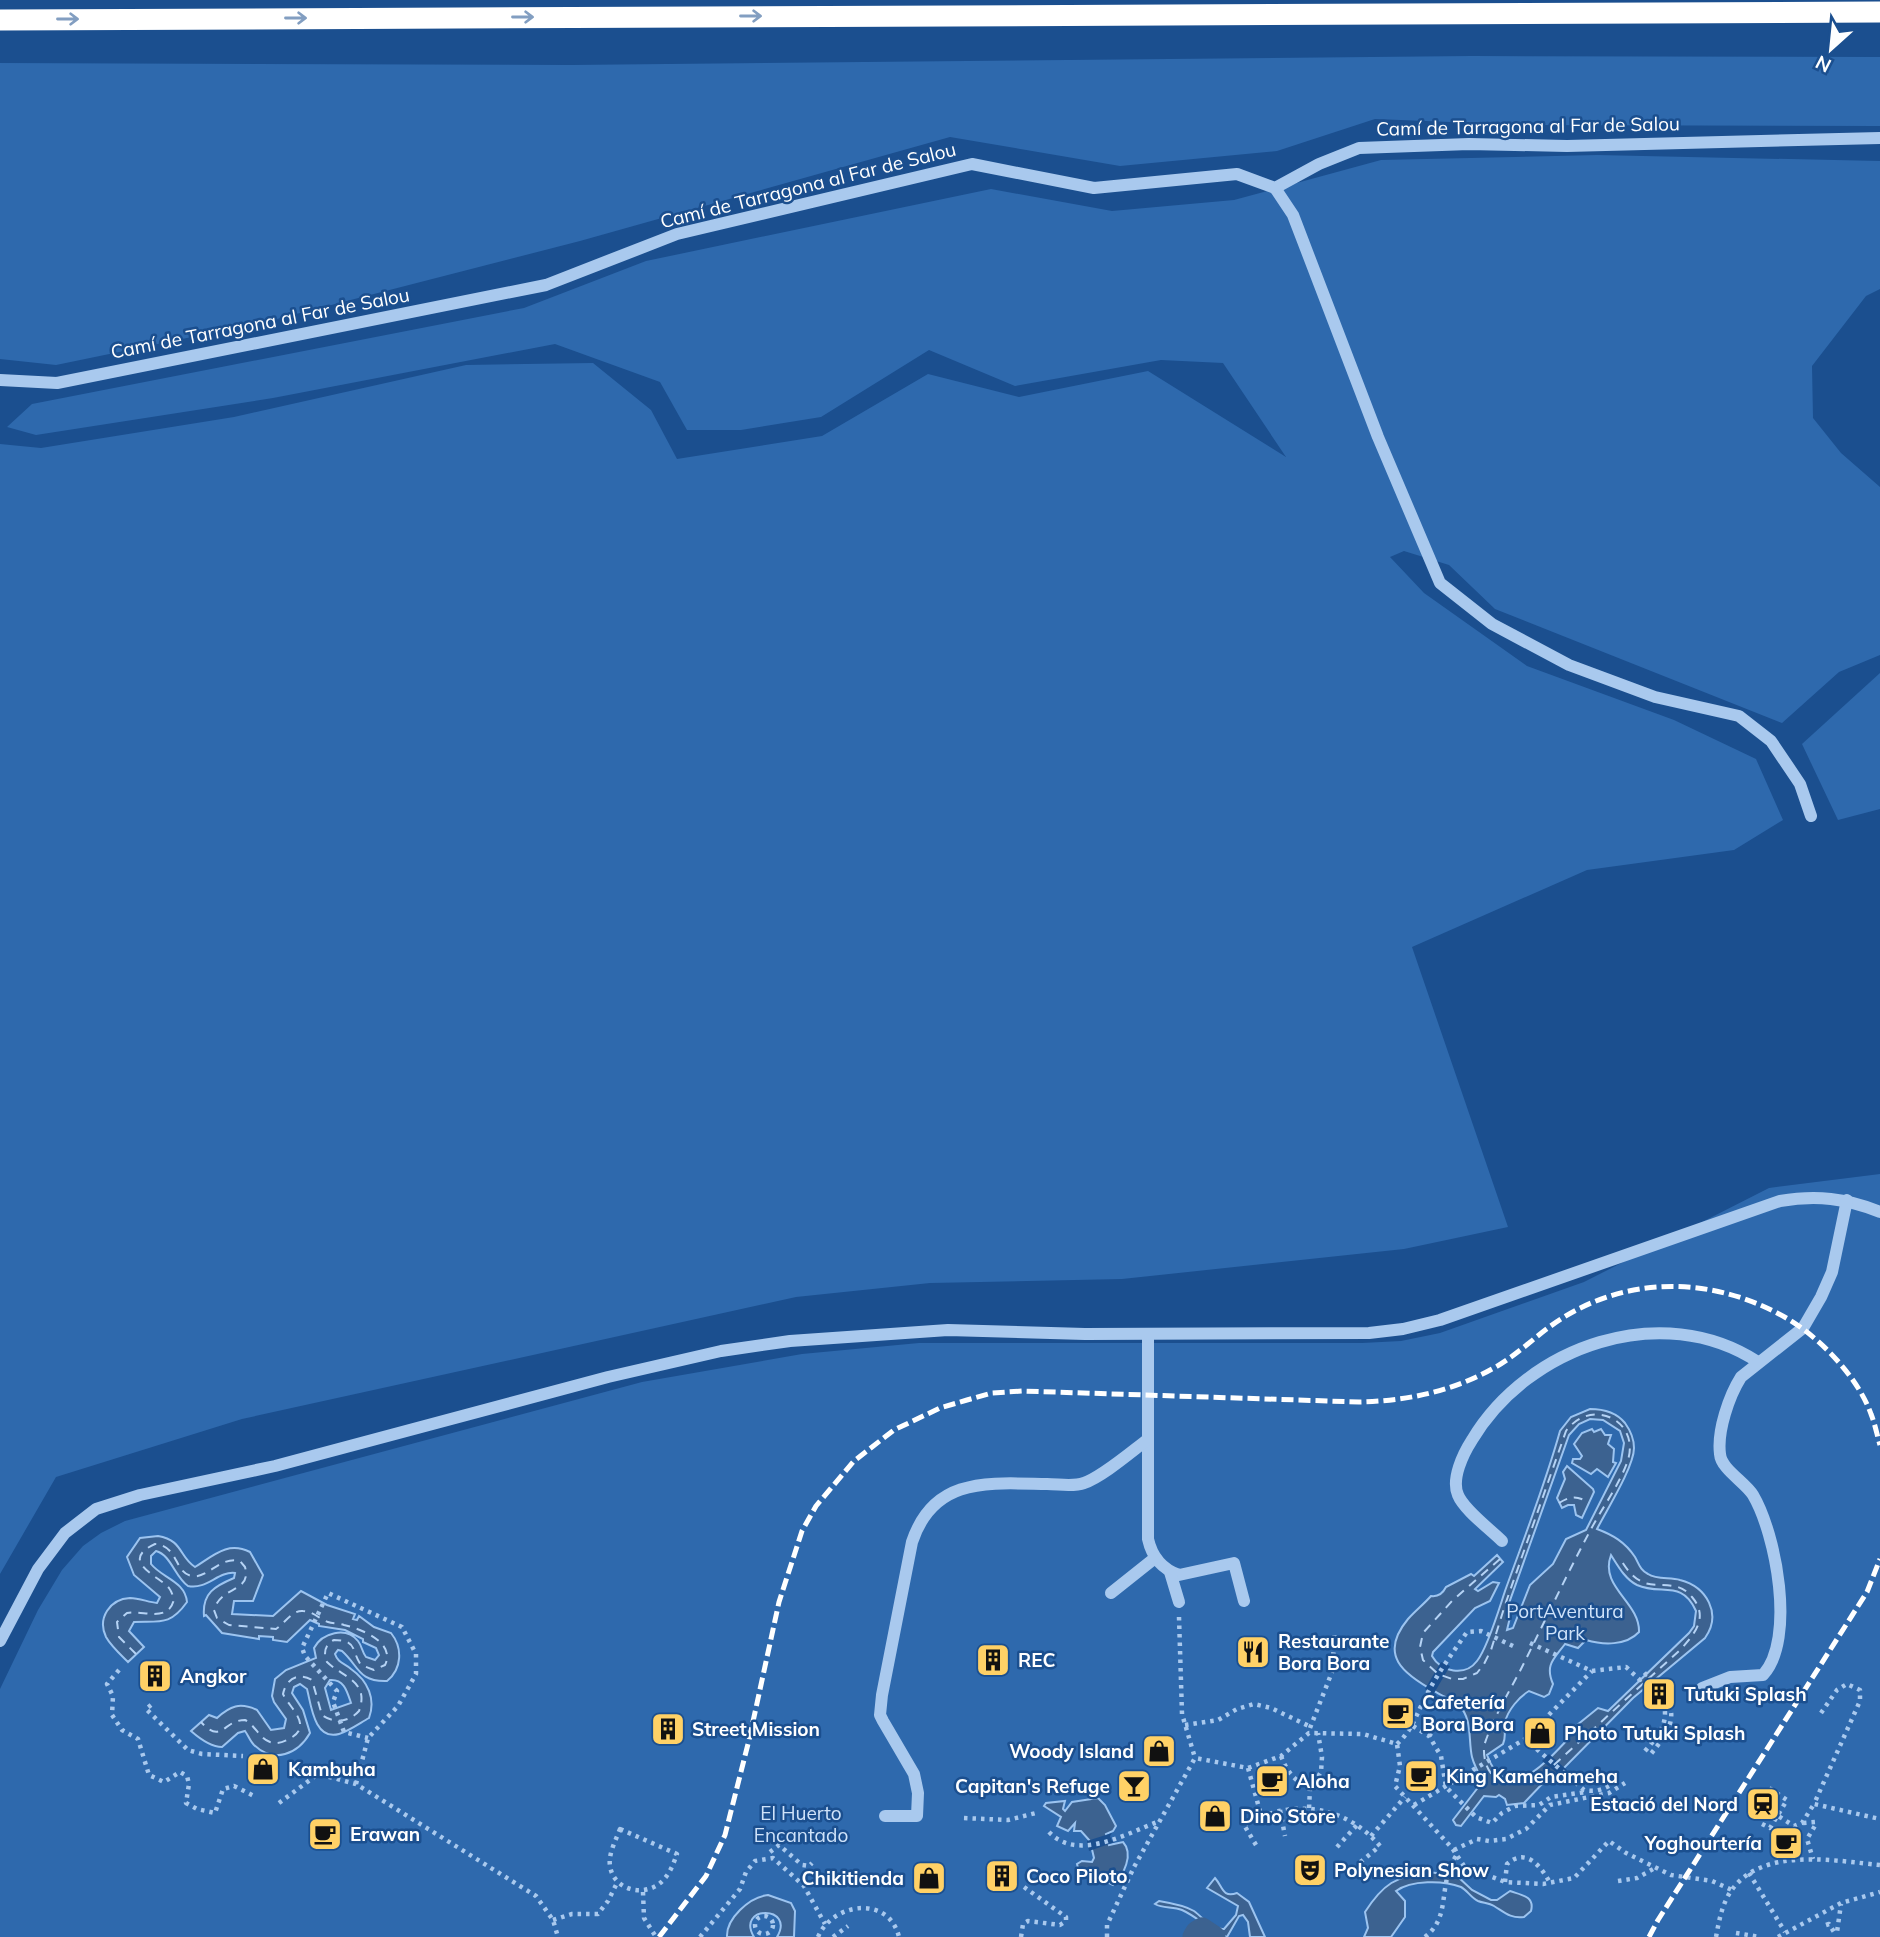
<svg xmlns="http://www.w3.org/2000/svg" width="1880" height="1937" font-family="Mulish,sans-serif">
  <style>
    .green { fill: #2e69ad }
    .water { fill: #3c6290; stroke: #9cc4f0; stroke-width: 2; fill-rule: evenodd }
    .pier { fill: #1b4f8f }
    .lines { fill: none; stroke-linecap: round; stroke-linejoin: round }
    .canal { stroke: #3c6290; stroke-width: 23 }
    .ferry { stroke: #b5d3f5; stroke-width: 2; stroke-dasharray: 9 7; stroke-linecap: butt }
    .path { stroke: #a9c9ee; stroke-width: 4.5; stroke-dasharray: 3.5 5; stroke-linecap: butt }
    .minor { stroke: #a9c9ee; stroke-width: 12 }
    .highway { stroke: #fff; stroke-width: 21 }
    .rail { stroke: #fff; stroke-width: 5; stroke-dasharray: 12 5; stroke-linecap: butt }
    .oneway { stroke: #829ec1 }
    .labels { text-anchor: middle; stroke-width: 5; stroke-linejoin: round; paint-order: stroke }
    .street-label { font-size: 19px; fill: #fff; stroke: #1b4f8f }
    .park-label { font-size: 19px; fill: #cfe3fa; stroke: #1b4f8f }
    .poi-label { font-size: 19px; font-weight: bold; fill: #fff; stroke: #1b4f8f; text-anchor: start }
  </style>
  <rect width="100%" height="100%" fill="#1b4f8f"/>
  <!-- green -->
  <g class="green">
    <path d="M1472,56L1880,57V126L1526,125L1375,119L1277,151L1120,166L950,137L580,241L269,321L56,365L0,359V63L571,65Z"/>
    <path d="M1597,155L1880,161V289L1866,296L1812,366L1813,418L1841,453L1880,487V655L1839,672L1782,723L1495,609L1449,565L1404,551L1390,557L1424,593L1527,666L1674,720L1756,759L1783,820L1734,850L1587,870L1412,947L1508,1227L1404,1249L1122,1279L930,1283L796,1297L242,1419L56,1477L0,1574V444L41,448L234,417L466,365L593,363L651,410L677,459L822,436L928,374L1019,397L1148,371L1286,457L1223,363L1161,360L1015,386L929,350L821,417L741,430H687L660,382L555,344L273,398L36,435L7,427L32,404L524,308L646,261L991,189L1112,211L1234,200L1381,160Z"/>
    <path d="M1880,673V809L1838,820L1802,744Z"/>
    <path d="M1880,1174V1937H0V1689L38,1610L62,1570L83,1546L101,1533L125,1521L642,1382L802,1354L919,1343H1362L1401,1341L1440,1333L1584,1282L1769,1188Z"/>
  </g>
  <!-- water -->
  <g class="water">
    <path d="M1590,1409C1603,1409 1616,1412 1625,1423C1630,1430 1634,1439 1634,1448C1634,1467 1606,1511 1597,1529C1613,1535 1625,1542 1635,1557C1639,1564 1640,1570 1648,1574C1657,1580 1670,1577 1680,1580C1707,1587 1722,1614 1705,1638L1633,1698L1558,1774L1543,1783L1524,1803L1507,1805L1505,1799L1499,1795L1496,1797L1484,1796L1461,1826L1456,1825L1453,1820L1483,1781C1479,1774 1474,1765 1472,1757C1468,1740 1473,1720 1459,1705C1454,1699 1443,1697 1436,1692C1403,1674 1378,1655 1408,1619C1415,1611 1424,1604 1431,1596C1438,1597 1443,1593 1446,1587L1471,1574L1474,1576L1497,1555L1503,1562L1475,1589L1478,1591L1493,1582L1499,1583L1490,1601L1475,1608L1433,1652L1432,1656C1441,1672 1465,1677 1477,1661C1488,1647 1499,1609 1505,1591C1524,1538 1545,1485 1560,1431L1571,1417ZM1590,1419L1603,1420L1620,1431L1624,1443L1621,1461L1586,1530L1566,1539L1553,1564L1530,1585L1513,1628L1507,1630L1512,1609L1508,1606L1569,1435L1579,1424ZM1611,1555C1618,1566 1625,1579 1637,1585C1661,1596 1682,1579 1696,1611L1694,1626L1689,1633L1608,1711L1598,1708L1566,1734L1569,1738C1547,1761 1507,1809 1487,1755L1503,1744C1507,1735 1503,1730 1505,1722C1508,1710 1519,1697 1529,1691L1544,1697L1549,1694L1553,1684C1545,1665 1553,1660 1565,1644L1578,1648L1586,1640C1603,1645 1626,1646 1639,1632C1640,1602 1599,1587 1611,1555Z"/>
    <path d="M1592,1429L1594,1432L1601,1429L1605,1435H1611L1608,1444L1614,1449L1613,1462L1616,1463L1608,1477L1597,1469L1591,1474L1572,1463L1573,1459H1580L1582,1456L1574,1444L1582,1433Z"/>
    <path d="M1567,1466L1593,1489L1594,1492L1582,1518L1576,1515L1574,1505H1568L1562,1508L1557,1498L1565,1479L1563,1472Z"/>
    <path d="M158,1536C183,1540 179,1557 195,1567C214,1555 228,1541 250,1552L263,1575L253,1601H234L232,1614L273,1616L301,1591L327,1605L355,1614L353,1619L357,1620L359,1616L374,1627L391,1633C403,1648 402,1669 387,1681C358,1682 359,1666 342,1651L338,1650L335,1654C338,1663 344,1663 351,1669C368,1681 376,1699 369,1718C360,1723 349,1731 339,1734C314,1741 311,1704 307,1689L300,1684L294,1687L292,1693L303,1710L310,1733C298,1754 274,1764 254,1745C250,1741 248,1735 245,1731L238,1733L222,1747C211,1747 199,1738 191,1731L209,1715L217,1718C230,1706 240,1702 257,1710L271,1730L284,1728L286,1719L274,1702L272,1696L275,1679L286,1670L316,1658L314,1648C322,1633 346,1626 358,1641C362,1646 362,1652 366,1657L375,1660L379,1655L376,1648L363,1642V1639L345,1630L319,1626V1624L310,1620L287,1642L273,1640V1637L259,1636V1639L222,1633L206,1615L204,1616C202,1593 215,1586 234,1578L235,1573C218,1571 207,1590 188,1586C175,1577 171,1555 156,1551L151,1556V1564C162,1578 185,1581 187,1602C170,1626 160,1621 134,1622L129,1631L144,1647L128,1662C121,1655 111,1646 106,1637C97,1618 110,1599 130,1598C139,1598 148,1602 157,1603L160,1597L134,1575L127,1557L140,1538ZM330,1680C344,1679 347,1691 351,1703L331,1710L325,1688Z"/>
    <path d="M1098,1798L1105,1805L1116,1826L1113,1831L1106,1834L1109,1845L1123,1842C1134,1854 1124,1875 1113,1885L1078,1868L1077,1864L1082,1861L1092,1862L1094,1858L1090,1841L1081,1831H1074L1075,1823L1068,1831L1057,1826L1061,1817L1044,1806L1046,1803L1065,1801L1063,1809L1065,1811L1072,1802Z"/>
    <path d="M1429,1872L1457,1876L1472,1890L1491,1900H1497L1510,1891C1521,1895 1535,1896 1531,1911L1524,1917C1511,1919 1504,1912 1494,1906C1489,1903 1483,1903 1478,1901C1471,1898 1467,1890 1461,1887C1443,1880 1411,1880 1396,1891L1405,1901V1917L1391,1937H1364L1368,1928L1365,1912C1383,1884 1396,1876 1429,1872Z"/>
    <path d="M1215,1878C1223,1887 1222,1898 1237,1893L1249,1902L1265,1937H1250L1248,1922L1243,1915L1239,1916L1227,1937C1210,1931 1198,1917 1182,1910C1173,1906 1163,1909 1155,1904L1159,1901C1171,1903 1184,1905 1194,1911C1204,1918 1210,1930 1224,1929L1236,1915L1238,1906L1207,1888Z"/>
    <path d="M768,1895L791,1903L795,1911L794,1937H777C796,1905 735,1905 754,1937H727C726,1919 749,1897 768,1895Z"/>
  </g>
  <!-- pier -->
  <g class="pier">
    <path d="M1441,1662L1450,1666L1433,1695L1425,1689Z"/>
    <path d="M1549,1754L1567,1770L1561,1776L1542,1761Z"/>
    <path d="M1112,1833L1110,1836L1112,1841L1115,1842L1089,1851L1087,1841Z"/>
  </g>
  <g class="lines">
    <!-- canal -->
    <path class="canal" d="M1194,1937L1197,1932L1202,1929L1214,1937"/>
    <!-- ferry -->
    <g class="ferry">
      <path d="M1559,1503C1569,1497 1575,1495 1586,1501"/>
      <path d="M1500,1559L1452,1601L1423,1633L1420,1647L1423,1660L1438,1674L1452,1679H1463L1477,1673L1484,1664L1491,1650L1505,1605L1566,1431C1591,1397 1640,1420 1628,1460C1620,1484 1602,1508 1590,1531C1566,1576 1544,1623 1521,1669C1508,1694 1492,1720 1484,1746C1482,1786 1516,1792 1544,1774L1680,1650C1695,1634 1709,1617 1692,1597C1687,1591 1681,1587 1673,1586C1664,1584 1654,1586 1645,1583C1634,1579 1627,1570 1621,1560"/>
      <path d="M136,1654L119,1637L117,1622L127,1613C144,1610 169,1623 174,1599C172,1594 172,1592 169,1588C159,1576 118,1561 155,1544C179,1546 174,1573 192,1576C208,1579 219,1556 240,1561L245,1567C252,1593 221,1585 214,1610L217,1618L229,1625L276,1629C285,1623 292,1610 303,1611C312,1611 320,1619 328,1622C333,1624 339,1623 344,1625C362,1629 396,1643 385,1665L374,1670L361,1665C351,1651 358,1640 334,1640C325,1644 323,1653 327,1662C342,1677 370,1681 359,1711C349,1722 334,1724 322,1715L312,1680C298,1672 286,1679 283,1694C291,1710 315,1727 287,1740C281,1743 276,1744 270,1742C259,1738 255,1725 245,1720C223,1720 222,1745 201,1722"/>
    </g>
    <!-- path -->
    <g class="path">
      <path d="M1179,1617L1182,1714L1195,1758"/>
      <path d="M1530,1643L1592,1671L1626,1667L1640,1680L1646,1674L1660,1690"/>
      <path d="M119,1670L107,1684L113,1696L112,1715L122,1730L138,1739L149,1775L164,1782L180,1772L187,1776L189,1784L186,1803L197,1809L215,1813L223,1789L234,1786L254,1796"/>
      <path d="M151,1705L146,1709L188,1750L202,1754L243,1756"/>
      <path d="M1821,1713L1837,1690L1847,1684L1860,1690V1701L1814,1804L1880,1819"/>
      <path d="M1185,1725L1218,1720L1237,1709L1254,1704L1271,1708L1311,1727"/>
      <path d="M1413,1726L1429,1736L1441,1756L1446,1787L1476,1817L1492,1823L1502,1813L1515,1806L1539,1805L1551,1797L1586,1792"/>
      <path d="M1310,1728L1332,1672L1335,1631"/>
      <path d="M1429,1736L1439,1724"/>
      <path d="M1525,1739L1592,1671"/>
      <path d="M1397,1744C1412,1730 1414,1720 1423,1702C1435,1677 1451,1655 1467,1632L1481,1631L1513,1646"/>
      <path d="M1645,1751C1665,1728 1670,1719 1660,1690C1682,1715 1668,1733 1650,1755"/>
      <path d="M1281,1756C1287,1772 1295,1781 1310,1789"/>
      <path d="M1248,1768L1261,1815"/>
      <path d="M289,1770L317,1774"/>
      <path d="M356,1784L368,1738L398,1706L416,1674V1654L402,1627L328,1593L302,1648L305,1656L337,1691L333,1702L344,1732L368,1738"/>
      <path d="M279,1803L318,1774L356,1784L536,1896L553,1920L558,1937"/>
      <path d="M1414,1805L1525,1739L1584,1790C1599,1793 1608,1787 1620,1779"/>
      <path d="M1309,1808L1310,1789L1321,1772L1322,1757L1318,1733"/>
      <path d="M1280,1810L1285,1836"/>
      <path d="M1772,1812L1794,1826L1802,1823L1814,1804"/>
      <path d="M964,1818L1008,1820L1036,1813"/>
      <path d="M1803,1823L1815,1822L1816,1824L1807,1839L1813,1859"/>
      <path d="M1762,1824L1770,1828L1787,1800L1769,1788"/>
      <path d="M620,1829L677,1854C674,1862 671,1871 665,1878C650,1898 614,1893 610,1866C608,1854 616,1840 620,1829Z"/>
      <path d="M1049,1832C1077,1862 1126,1834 1157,1822"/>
      <path d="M1371,1836L1405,1797"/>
      <path d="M1256,1845L1244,1825C1291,1798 1344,1804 1380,1846L1358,1864"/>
      <path d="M1337,1847L1357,1825"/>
      <path d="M1454,1850L1477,1839L1489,1841L1506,1839L1526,1829L1550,1805L1609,1793L1625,1783"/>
      <path d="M770,1852L779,1845L802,1865L809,1866L812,1863"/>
      <path d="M1749,1873L1785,1932"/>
      <path d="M1618,1881L1637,1878L1655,1868"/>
      <path d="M1505,1882L1507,1864C1526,1847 1541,1866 1550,1883"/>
      <path d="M643,1892L644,1918L656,1937"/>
      <circle cx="764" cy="1925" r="9"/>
      <path d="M553,1920L572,1914H598L608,1901L618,1881"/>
      <path d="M1826,1925L1829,1924L1834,1932H1837L1841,1904"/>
      <path d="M1736,1933L1760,1937"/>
      <path d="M700,1937L740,1889L746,1872L755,1861L773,1858L804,1886L825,1924"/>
      <path d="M818,1937C833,1902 889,1895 899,1937"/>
      <path d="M833,1937L848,1926"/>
      <path d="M1021,1937L1023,1924L1028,1921L1060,1925L1066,1921V1917L1024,1887"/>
      <path d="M1107,1937V1925L1134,1867L1195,1758L1248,1768L1281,1756L1309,1733L1363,1734L1397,1744L1400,1766L1395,1786L1452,1848L1464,1866L1505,1882L1543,1884L1574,1878L1609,1841L1626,1853L1671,1875L1712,1881L1732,1890"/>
      <path d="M1425,1937C1452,1916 1437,1886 1456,1856"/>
      <path d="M1716,1937C1719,1921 1722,1904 1731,1891C1762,1846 1835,1861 1880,1865"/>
      <path d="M1778,1937L1841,1903L1880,1892"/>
    </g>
    <!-- minor -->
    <g class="minor">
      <path d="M1275,188L1293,215L1378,437L1440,583L1492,624L1569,665L1655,697L1739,716L1771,741L1800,784L1811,816"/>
      <path d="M0,380L57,383L546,285L677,234L972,164L1094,188L1237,174L1275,188L1319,164L1359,148L1469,144L1567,146L1880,138"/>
      <path d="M1148,1334V1539C1152,1557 1162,1569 1179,1575L1234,1563L1244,1601"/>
      <path d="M1502,1541C1490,1529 1464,1510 1458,1495C1451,1479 1463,1454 1472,1440C1528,1346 1662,1299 1758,1362"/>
      <path d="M1170,1572L1179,1602"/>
      <path d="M1111,1593L1155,1558"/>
      <path d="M0,1641L38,1569L65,1533L96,1509L140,1495L275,1466L608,1377L721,1351L790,1341L948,1330L1085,1334L1369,1333L1403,1329L1440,1320L1780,1201C1816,1195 1846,1198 1880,1212"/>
      <path d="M1702,1688L1730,1677L1763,1675C1796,1639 1776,1534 1753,1495C1745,1482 1721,1469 1720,1454C1717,1431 1729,1396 1741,1377L1803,1328L1821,1297L1832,1272L1847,1200"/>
      <path d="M885,1816H917L918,1793L914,1774L883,1721L880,1715L882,1695L912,1542C934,1476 989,1483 1047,1484C1059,1484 1073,1487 1084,1483C1102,1477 1131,1452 1147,1440"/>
    </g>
    <!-- highway -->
    <path class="highway" d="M0,20L1880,12"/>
    <!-- rail -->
    <g class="rail">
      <path d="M659,1937L706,1876L725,1835L749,1740L779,1602L802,1531L816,1506L854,1461L894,1430L940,1408L967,1400L992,1393L1022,1391L1359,1402C1405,1401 1451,1392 1492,1369C1517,1356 1537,1334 1561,1319C1628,1276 1710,1277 1779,1314C1816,1333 1857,1375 1871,1414C1875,1424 1877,1435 1880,1445"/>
      <path d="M1649,1937L1658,1920L1867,1592L1880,1559"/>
    </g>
  </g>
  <!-- one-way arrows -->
  <defs><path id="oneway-shaft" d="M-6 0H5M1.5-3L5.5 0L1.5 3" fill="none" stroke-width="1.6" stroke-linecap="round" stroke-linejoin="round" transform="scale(1.75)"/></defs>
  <g class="oneway">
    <use href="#oneway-shaft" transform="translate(751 16)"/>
    <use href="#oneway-shaft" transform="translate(523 17)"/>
    <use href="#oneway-shaft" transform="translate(296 18)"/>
    <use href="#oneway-shaft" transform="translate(68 19)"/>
  </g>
  <!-- icons -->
  <defs>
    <g id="restaurant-square" transform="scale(1.75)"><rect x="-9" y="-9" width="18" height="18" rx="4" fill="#ffd166" stroke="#1b4f8f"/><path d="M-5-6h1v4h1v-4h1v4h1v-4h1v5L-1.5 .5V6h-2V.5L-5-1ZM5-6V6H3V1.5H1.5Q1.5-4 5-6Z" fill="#111"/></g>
    <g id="building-square" transform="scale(1.75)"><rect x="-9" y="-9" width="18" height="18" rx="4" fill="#ffd166" stroke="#1b4f8f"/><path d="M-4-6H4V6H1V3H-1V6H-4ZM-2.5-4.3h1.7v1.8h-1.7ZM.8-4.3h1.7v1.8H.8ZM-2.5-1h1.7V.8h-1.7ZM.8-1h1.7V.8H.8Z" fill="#111"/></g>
    <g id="cafe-square" transform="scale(1.75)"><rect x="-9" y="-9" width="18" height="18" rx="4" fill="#ffd166" stroke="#1b4f8f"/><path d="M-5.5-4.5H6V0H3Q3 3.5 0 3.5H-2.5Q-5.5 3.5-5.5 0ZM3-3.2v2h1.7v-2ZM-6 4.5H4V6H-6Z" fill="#111"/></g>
    <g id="shop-square" transform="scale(1.75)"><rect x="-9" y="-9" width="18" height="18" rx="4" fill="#ffd166" stroke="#1b4f8f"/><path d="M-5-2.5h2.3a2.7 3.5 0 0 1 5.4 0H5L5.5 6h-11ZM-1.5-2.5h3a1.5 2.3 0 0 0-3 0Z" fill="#111"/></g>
    <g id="bar-square" transform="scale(1.75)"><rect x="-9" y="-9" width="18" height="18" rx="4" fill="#ffd166" stroke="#1b4f8f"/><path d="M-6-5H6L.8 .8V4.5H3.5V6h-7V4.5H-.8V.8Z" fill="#111"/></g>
    <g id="station-square" transform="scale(1.75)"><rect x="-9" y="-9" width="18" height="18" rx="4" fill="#ffd166" stroke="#1b4f8f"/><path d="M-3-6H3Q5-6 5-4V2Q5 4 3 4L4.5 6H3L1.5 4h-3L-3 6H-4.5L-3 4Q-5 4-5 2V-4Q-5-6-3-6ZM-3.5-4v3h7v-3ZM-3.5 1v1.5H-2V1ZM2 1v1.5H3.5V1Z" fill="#111"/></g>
    <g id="theatre-square" transform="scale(1.75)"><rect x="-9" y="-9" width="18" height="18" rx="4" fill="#ffd166" stroke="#1b4f8f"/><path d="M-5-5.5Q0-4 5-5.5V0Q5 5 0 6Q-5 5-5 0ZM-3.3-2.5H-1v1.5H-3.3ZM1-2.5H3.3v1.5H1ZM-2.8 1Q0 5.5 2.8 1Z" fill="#111"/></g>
  </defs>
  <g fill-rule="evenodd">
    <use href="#restaurant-square" x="1253" y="1652"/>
    <use href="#building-square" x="993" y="1660"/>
    <use href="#building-square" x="155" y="1676"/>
    <use href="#building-square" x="1659" y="1694"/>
    <use href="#cafe-square" x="1398" y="1713"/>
    <use href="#building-square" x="668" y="1729"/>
    <use href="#shop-square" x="1540" y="1733"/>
    <use href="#shop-square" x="1159" y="1751"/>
    <use href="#shop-square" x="263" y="1769"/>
    <use href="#cafe-square" x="1421" y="1776"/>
    <use href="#cafe-square" x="1272" y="1781"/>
    <use href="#bar-square" x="1134" y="1786"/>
    <use href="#station-square" x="1763" y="1804"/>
    <use href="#shop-square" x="1215" y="1816"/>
    <use href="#cafe-square" x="325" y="1834"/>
    <use href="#cafe-square" x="1786" y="1843"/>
    <use href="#theatre-square" x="1310" y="1870"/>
    <use href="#building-square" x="1002" y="1876"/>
    <use href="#shop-square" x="929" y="1878"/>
  </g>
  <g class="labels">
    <!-- street labels -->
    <g class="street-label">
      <text transform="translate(1528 126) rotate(-1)" y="7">Camí de Tarragona al Far de Salou</text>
      <text transform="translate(808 185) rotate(-14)" y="7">Camí de Tarragona al Far de Salou</text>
      <text transform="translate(260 323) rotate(-11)" y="7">Camí de Tarragona al Far de Salou</text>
    </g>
    <!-- park labels -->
    <g class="park-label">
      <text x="1565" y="1618">PortAventura<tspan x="1565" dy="22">Park</tspan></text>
      <text x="801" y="1820">El Huerto<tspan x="801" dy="22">Encantado</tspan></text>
    </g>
    <!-- poi labels -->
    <g class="poi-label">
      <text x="1278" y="1648">Restaurante<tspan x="1278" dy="22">Bora Bora</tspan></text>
      <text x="1018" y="1667">REC</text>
      <text x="180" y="1683">Angkor</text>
      <text x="1684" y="1701">Tutuki Splash</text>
      <text x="1422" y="1709">Cafetería<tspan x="1422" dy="22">Bora Bora</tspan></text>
      <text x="692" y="1736">Street Mission</text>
      <text x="1564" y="1740">Photo Tutuki Splash</text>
      <text x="1134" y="1758" text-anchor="end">Woody Island</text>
      <text x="288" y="1776">Kambuha</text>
      <text x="1446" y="1783">King Kamehameha</text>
      <text x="1296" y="1788">Aloha</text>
      <text x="1110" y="1793" text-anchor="end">Capitan's Refuge</text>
      <text x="1738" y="1811" text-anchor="end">Estació del Nord</text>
      <text x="1240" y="1823">Dino Store</text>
      <text x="350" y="1841">Erawan</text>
      <text x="1762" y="1850" text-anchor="end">Yoghourtería</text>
      <text x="1334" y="1877">Polynesian Show</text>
      <text x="1026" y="1883">Coco Piloto</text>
      <text x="904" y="1885" text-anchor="end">Chikitienda</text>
    </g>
  </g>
  <!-- north arrow -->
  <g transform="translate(1831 49) rotate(207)" stroke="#1b4f8f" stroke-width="5" paint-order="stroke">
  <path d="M0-5L12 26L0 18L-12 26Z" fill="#ffffff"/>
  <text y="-10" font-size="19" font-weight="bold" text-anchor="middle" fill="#ffffff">N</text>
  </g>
</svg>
